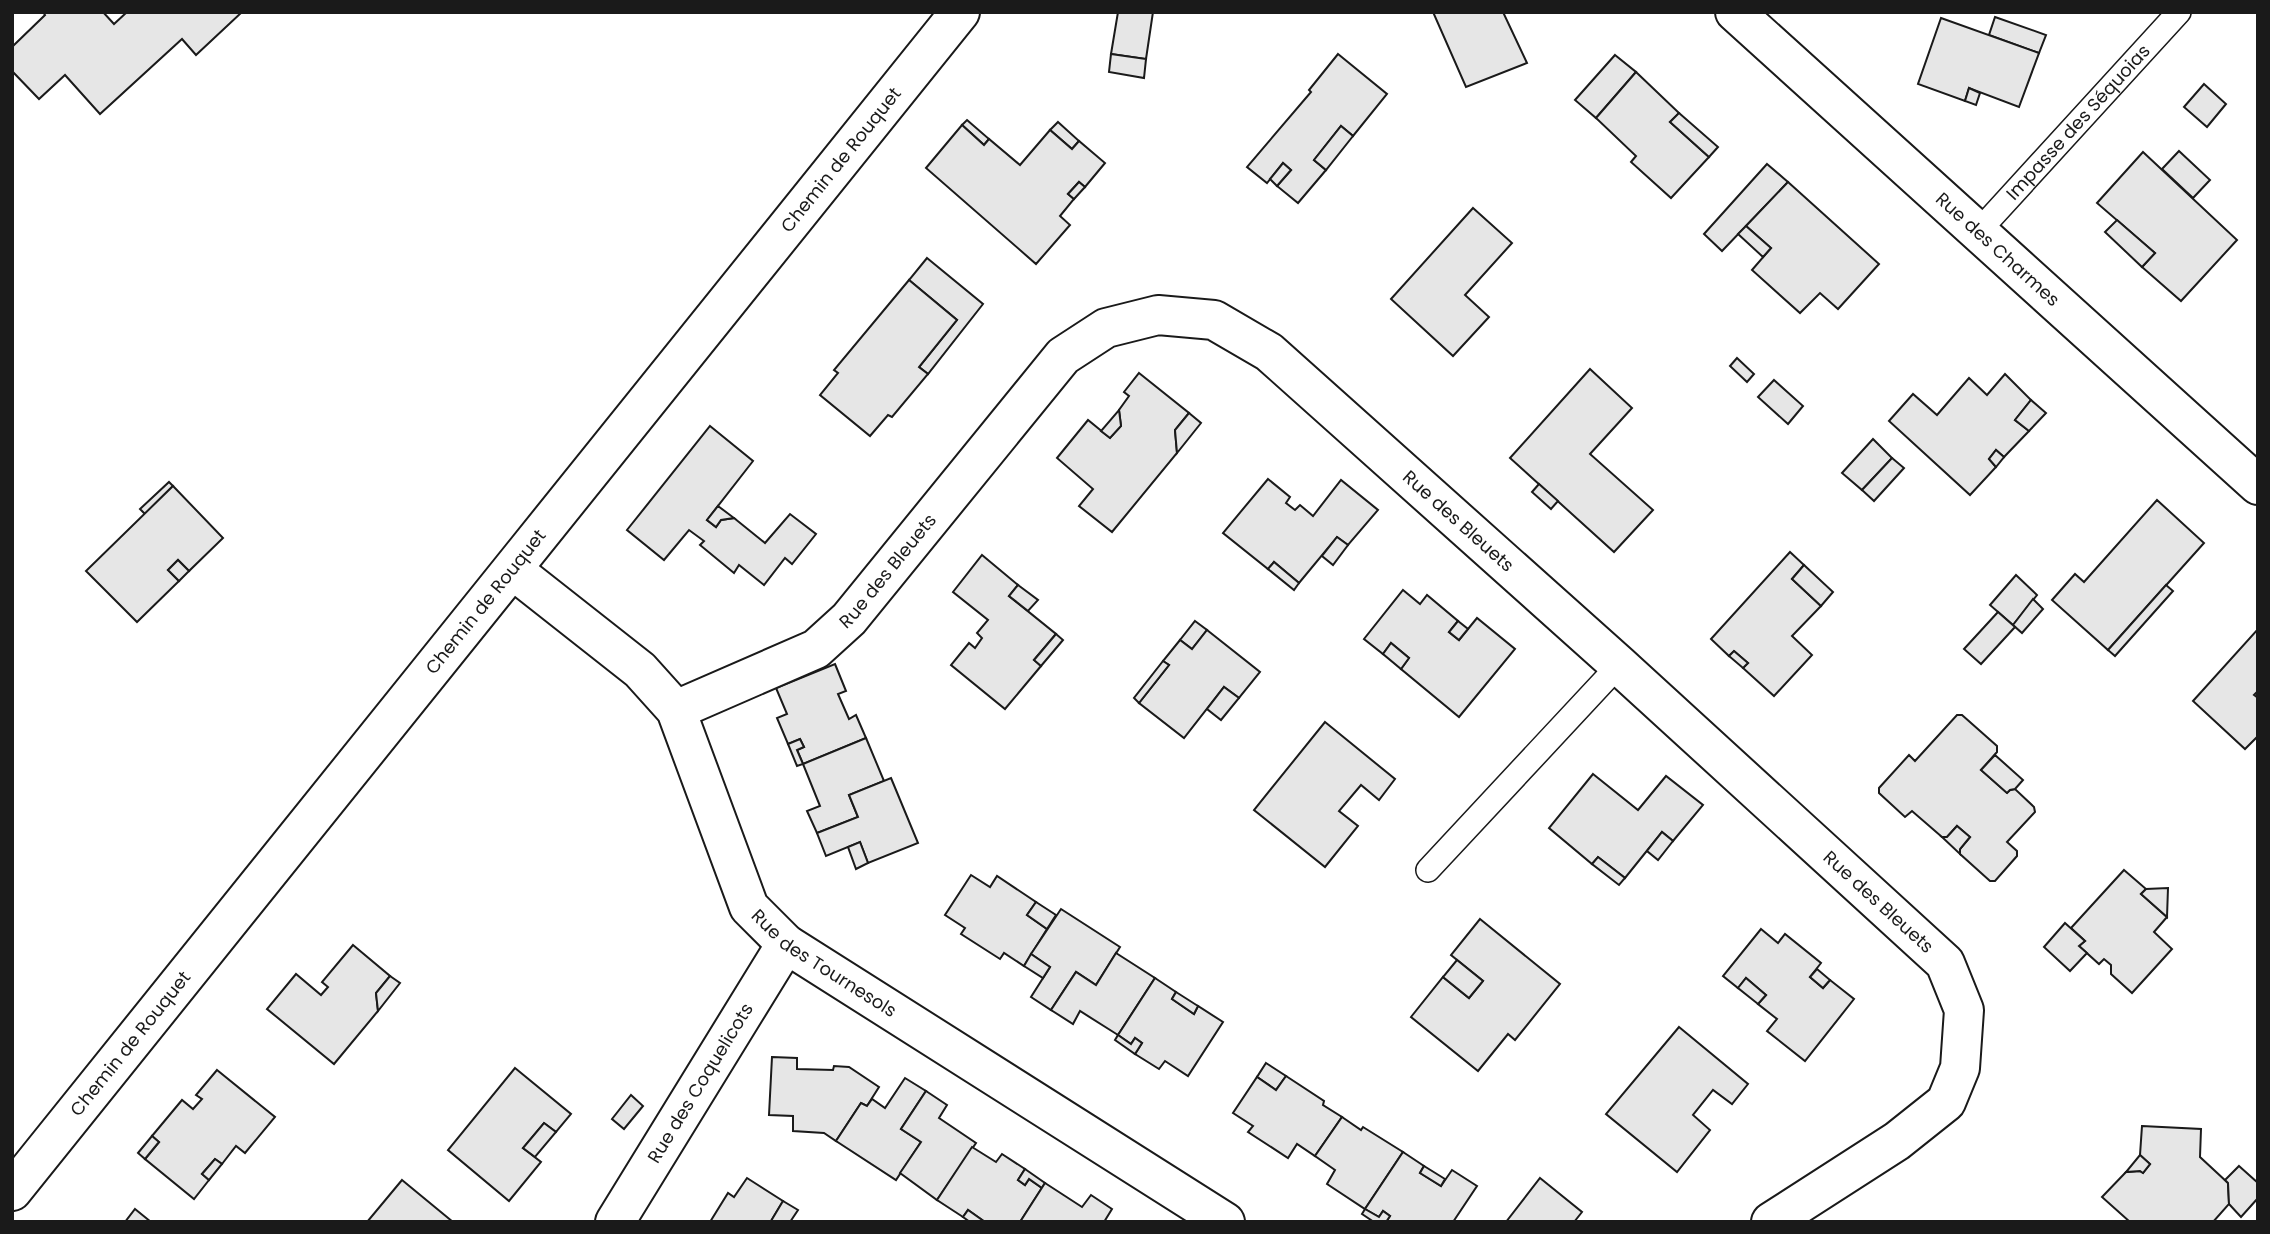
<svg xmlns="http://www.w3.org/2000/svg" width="2270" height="1234" font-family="Poppins,sans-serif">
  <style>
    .building { fill: #e6e6e6; stroke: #1a1a1a; stroke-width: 2 }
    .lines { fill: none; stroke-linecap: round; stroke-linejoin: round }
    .service-casing { stroke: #1a1a1a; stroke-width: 26 }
    .minor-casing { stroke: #1a1a1a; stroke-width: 42 }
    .service { stroke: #fff; stroke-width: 23 }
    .minor { stroke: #fff; stroke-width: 38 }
    .labels { text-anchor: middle; stroke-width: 5; stroke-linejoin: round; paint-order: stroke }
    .street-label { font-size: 18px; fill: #1a1a1a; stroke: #fff }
  </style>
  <rect width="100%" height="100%" fill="#fff"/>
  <!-- building -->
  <g class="building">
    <path d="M43,12H103L114,24L127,12H242L196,55L182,39L100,114L65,75L39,99L12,71V47L45,15Z"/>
    <path d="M1118,12H1153L1146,59L1111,54Z"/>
    <path d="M1433,12H1503L1527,63L1466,87Z"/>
    <path d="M1995,17L2046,35L2039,53L1989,35Z"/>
    <path d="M1941,18L2039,53L2019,107L1969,88L1965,101L1918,84Z"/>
    <path d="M1111,54L1146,59L1144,78L1109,72Z"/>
    <path d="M1338,54L1387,94L1353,136L1341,126L1314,160L1326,170L1298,203L1277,186L1291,170L1283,163L1267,183L1247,167L1311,92L1309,90Z"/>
    <path d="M1615,55L1636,72L1596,118L1575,100Z"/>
    <path d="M1636,72L1679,113L1670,122L1709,157L1671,198L1631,162L1636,156L1596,118Z"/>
    <path d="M2204,84L2226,104L2207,127L2184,107Z"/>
    <path d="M1969,88L1980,93L1976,105L1965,101Z"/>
    <path d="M1679,113L1718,147L1709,157L1670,122Z"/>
    <path d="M967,120L989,139L984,145L962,125Z"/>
    <path d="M1058,122L1079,141L1072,149L1050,130Z"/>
    <path d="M962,125L984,145L989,139L1020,165L1050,130L1072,149L1079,141L1105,163L1085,187L1079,182L1068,194L1074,199L1060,216L1070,225L1036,264L926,168Z"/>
    <path d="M1341,126L1353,136L1326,170L1314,160Z"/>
    <path d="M2179,151L2210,180L2193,198L2162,169Z"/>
    <path d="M2143,152L2237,240L2181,301L2142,267L2155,253L2097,203Z"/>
    <path d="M1283,163L1291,170L1277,186L1270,179Z"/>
    <path d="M1767,164L1788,182L1722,251L1704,234Z"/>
    <path d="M1079,182L1085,187L1074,199L1068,194Z"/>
    <path d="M1788,182L1879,264L1838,309L1820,293L1800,313L1752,270L1771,248L1746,226Z"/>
    <path d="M1473,208L1512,243L1465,295L1489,317L1453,356L1391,299Z"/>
    <path d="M2117,220L2155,253L2142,267L2105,232Z"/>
    <path d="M1746,226L1771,248L1763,257L1738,234Z"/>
    <path d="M927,258L983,304L928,374L919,367L957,320L909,280Z"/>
    <path d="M909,280L957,320L919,367L928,374L892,417L888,415L870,436L820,395L838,373L834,370Z"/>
    <path d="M1737,358L1754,374L1747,382L1730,366Z"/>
    <path d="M1590,369L1632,408L1590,454L1653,510L1614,552L1510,458Z"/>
    <path d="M1139,373L1189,413L1175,430L1177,453L1112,532L1079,506L1093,489L1057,458L1088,420L1110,438L1121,426L1119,410L1129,396L1124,392Z"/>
    <path d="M2005,374L2031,400L2015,420L2029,431L2004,457L1996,450L1989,459L1996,467L1970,495L1889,421L1913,394L1937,415L1969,378L1987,395Z"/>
    <path d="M1774,380L1803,406L1788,424L1758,397Z"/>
    <path d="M2031,400L2046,413L2029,431L2015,420Z"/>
    <path d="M1119,410L1121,426L1110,438L1101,431Z"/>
    <path d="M1189,413L1201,423L1177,453L1175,430Z"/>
    <path d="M710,426L753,461L707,520L716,527L721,520L734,518L765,543L790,514L816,534L792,564L785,558L764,585L739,565L734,573L700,545L704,541L689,530L664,560L627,530Z"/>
    <path d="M1873,439L1892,458L1862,490L1842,473Z"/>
    <path d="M1996,450L2004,457L1996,467L1989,459Z"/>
    <path d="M1892,458L1904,468L1874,501L1862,490Z"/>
    <path d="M1268,479L1290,497L1286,503L1295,510L1300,505L1313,516L1341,480L1378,510L1348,545L1337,537L1299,583L1274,562L1268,569L1223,533Z"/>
    <path d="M169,482L173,486L145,514L140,509Z"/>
    <path d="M1539,484L1558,501L1551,509L1532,492Z"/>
    <path d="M173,486L223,538L189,571L178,560L168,570L179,581L137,622L86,571Z"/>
    <path d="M2157,500L2204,543L2108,650L2052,600L2075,574L2084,582Z"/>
    <path d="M718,506L734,518L721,520L716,527L707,520Z"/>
    <path d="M1337,537L1348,545L1333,565L1322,556Z"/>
    <path d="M1790,552L1804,565L1792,579L1821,606L1792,636L1812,655L1774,696L1743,668L1748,663L1734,651L1729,656L1711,639Z"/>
    <path d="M982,555L1018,585L1009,596L1056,634L1034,660L1041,666L1005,709L951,665L969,643L975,648L982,638L977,633L988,620L953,592Z"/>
    <path d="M178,560L189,571L179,581L168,570Z"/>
    <path d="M1274,562L1299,583L1294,590L1268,569Z"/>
    <path d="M1804,565L1833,592L1821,606L1792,579Z"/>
    <path d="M2016,575L2037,595L2013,625L1990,605Z"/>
    <path d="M1018,585L1038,600L1028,611L1009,596Z"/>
    <path d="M2166,585L2173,591L2115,656L2108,650Z"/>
    <path d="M1403,590L1420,604L1427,595L1458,621L1449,632L1459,640L1477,618L1515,649L1459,717L1401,669L1409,658L1391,643L1383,654L1364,639Z"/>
    <path d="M2033,599L2043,609L2022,633L2013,625Z"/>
    <path d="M1998,612L2015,627L1981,664L1964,649Z"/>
    <path d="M1195,621L1207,630L1192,649L1180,640Z"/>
    <path d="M1458,621L1468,629L1459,640L1449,632Z"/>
    <path d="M2258,629V691L2254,695L2258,698V736L2245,749L2193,701Z"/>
    <path d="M1207,630L1260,672L1239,698L1224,687L1184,738L1139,703L1169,665L1163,661L1180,640L1192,649Z"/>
    <path d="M1056,634L1063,640L1041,666L1034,660Z"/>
    <path d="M1391,643L1409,658L1401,669L1383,654Z"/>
    <path d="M1734,651L1748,663L1743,668L1729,656Z"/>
    <path d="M1163,661L1169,665L1139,703L1134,698Z"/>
    <path d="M835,664L846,691L838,694L849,719L856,715L866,738L803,764L797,750L804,747L800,739L788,744L777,718L787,714L776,688Z"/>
    <path d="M1224,687L1239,698L1221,720L1207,709Z"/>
    <path d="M1957,715H1962L1997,746V752L1981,770L2007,793L2010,790L2015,789L2034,807L2035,812L2007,842L2017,851V856L1995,881H1990L1960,854V849L1970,837L1957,826L1947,837H1942L1912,811L1905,817L1879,793V788L1909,755L1915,761Z"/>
    <path d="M1325,722L1395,779L1379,800L1361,785L1339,811L1358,826L1325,867L1254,810Z"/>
    <path d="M866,738L884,781L849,795L858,817L817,833L807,811L820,806L803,764Z"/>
    <path d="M800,739L804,747L797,750L803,764L797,766L788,744Z"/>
    <path d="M1995,755L2023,780L2015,789L2010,790L2007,793L1981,770Z"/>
    <path d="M1593,774L1638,810L1666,776L1703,805L1673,841L1662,832L1625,878L1598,857L1592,864L1549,828Z"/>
    <path d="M891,778L918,843L868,863L860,842L826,856L817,833L858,817L849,795Z"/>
    <path d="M1957,826L1970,837L1960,849V854L1942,837H1947Z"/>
    <path d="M1662,832L1673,841L1658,860L1647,851Z"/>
    <path d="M860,842L868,863L856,869L848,847Z"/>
    <path d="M1598,857L1625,878L1619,885L1592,864Z"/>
    <path d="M2124,870L2146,889L2141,894L2167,917L2154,932L2172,949L2132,993L2111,974V965L2104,959L2099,964L2079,946L2085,941L2071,928Z"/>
    <path d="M971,875L990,887L997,876L1036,902L1027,915L1047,929L1024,966L1004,953L1000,959L961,934L965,928L945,915Z"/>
    <path d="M2168,888L2167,917L2141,894L2146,889Z"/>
    <path d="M1036,902L1056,915L1047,929L1027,915Z"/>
    <path d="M1061,909L1120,947L1096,985L1076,972L1051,1010L1031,997L1050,967L1031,954Z"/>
    <path d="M1480,919L1560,984L1515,1040L1508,1034L1478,1071L1411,1017L1443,977L1469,998L1483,981L1451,955Z"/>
    <path d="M2065,923L2085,941L2079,946L2087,953L2070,971L2044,947Z"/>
    <path d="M1761,929L1778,943L1785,934L1821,963L1810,977L1823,988L1830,980L1854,999L1805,1061L1767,1031L1777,1019L1758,1004L1766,995L1746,978L1738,988L1723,976Z"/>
    <path d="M353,945L390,976L376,993L378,1011L334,1064L267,1009L296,974L321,995L328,987L322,982Z"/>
    <path d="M1116,953L1155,978L1118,1035L1080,1011L1073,1024L1051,1010L1076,972L1096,985Z"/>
    <path d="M1031,954L1050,967L1043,978L1024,966Z"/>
    <path d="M1457,960L1483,981L1469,998L1443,977Z"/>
    <path d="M1817,969L1830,980L1823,988L1810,977Z"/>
    <path d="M390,976L400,983L378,1011L376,993Z"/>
    <path d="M1155,978L1176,992L1172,999L1194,1014L1198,1006L1223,1022L1188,1076L1165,1061L1159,1069L1135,1054L1142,1043L1135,1038L1131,1044L1118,1035Z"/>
    <path d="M1746,978L1766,995L1758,1004L1738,988Z"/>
    <path d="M1176,992L1198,1006L1194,1014L1172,999Z"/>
    <path d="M1679,1027L1748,1084L1732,1104L1713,1090L1693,1115L1710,1130L1677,1172L1606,1114Z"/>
    <path d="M1118,1035L1131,1044L1135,1038L1142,1043L1135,1054L1115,1040Z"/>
    <path d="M772,1057L797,1058V1069L833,1070L834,1066L849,1067L879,1087L867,1106L861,1103L836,1141L824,1133L793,1131V1116L769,1115Z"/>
    <path d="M1266,1063L1286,1076L1276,1090L1257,1077Z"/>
    <path d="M515,1068L571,1114L556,1132L544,1123L523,1148L541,1162L509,1201L448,1150Z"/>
    <path d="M217,1070L275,1117L245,1153L236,1146L222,1164L215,1159L202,1174L209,1180L194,1199L145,1159L159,1142L152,1136L182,1100L193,1109L202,1099L196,1095Z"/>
    <path d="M1286,1076L1324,1101L1323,1105L1342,1117L1315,1156L1297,1144L1288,1158L1248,1132L1253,1126L1233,1113L1257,1077L1276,1090Z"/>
    <path d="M905,1078L926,1091L901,1129L921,1142L896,1180L836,1141L861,1103L867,1106L872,1099L885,1108Z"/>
    <path d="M926,1091L947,1105L939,1118L976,1143L937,1200L900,1173L921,1142L901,1129Z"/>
    <path d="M631,1095L643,1106L624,1129L612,1119Z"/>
    <path d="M1342,1117L1361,1130L1363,1127L1403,1152L1365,1209L1327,1184L1335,1170L1315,1156Z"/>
    <path d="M544,1123L556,1132L535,1157L523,1148Z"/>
    <path d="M2142,1126L2201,1129L2200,1157L2228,1183L2229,1204L2213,1222H2130L2102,1197L2126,1172L2140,1171L2143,1173L2150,1164L2140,1155Z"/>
    <path d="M152,1136L159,1142L145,1159L138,1153Z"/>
    <path d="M972,1147L996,1162L1002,1154L1025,1169L1018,1180L1025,1185L1029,1179L1042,1188L1020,1222H985L968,1210L963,1217L937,1200Z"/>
    <path d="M1403,1152L1424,1166L1420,1173L1441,1186L1452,1170L1477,1186L1453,1222H1386L1390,1216L1383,1211L1379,1217L1365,1209Z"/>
    <path d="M2140,1155L2150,1164L2143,1173L2140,1171L2126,1172Z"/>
    <path d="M215,1159L222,1164L209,1180L202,1174Z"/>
    <path d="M1424,1166L1445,1179L1441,1186L1420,1173Z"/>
    <path d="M2239,1166L2258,1183V1198L2241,1217L2229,1204L2228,1183L2225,1180Z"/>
    <path d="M1025,1169L1045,1183L1042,1188L1029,1179L1025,1185L1018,1180Z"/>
    <path d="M747,1178L783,1201L771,1221L773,1222H710L728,1193L734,1197Z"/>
    <path d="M1540,1178L1582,1212L1574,1222H1506Z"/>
    <path d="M402,1180L453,1222H367Z"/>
    <path d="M1045,1183L1082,1207L1091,1195L1112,1209L1104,1222H1020Z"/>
    <path d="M783,1201L798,1210L790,1222H773L771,1221Z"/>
    <path d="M135,1209L151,1222H125Z"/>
    <path d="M1365,1209L1379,1217L1383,1211L1390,1216L1386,1222H1374L1362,1214Z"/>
    <path d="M968,1210L985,1222H970L963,1217Z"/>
  </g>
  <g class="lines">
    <!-- service casing -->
    <g class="service-casing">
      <g id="service">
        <path id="s1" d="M1977,233L2179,12"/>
        <path d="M1428,870L1619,665"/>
      </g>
    </g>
    <!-- minor casing -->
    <g class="minor-casing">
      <g id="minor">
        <path id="s2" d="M1735,12L2258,485"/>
        <path id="s3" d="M513,570L640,670L676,710L749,907L786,944L1225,1222"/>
        <path id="s4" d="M676,710L816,649L849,619L1063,356L1106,328L1158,315L1214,320L1269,352L1619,665L1945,963L1964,1010L1960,1068L1946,1102L1897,1141L1771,1222"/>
        <path id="s5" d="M12,1191L960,12"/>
        <path id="s6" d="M615,1222L786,944"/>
      </g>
    </g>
    <!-- service -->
    <use href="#service" class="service"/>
    <!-- minor -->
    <use href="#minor" class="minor"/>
  </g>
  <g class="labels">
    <!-- street labels -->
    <g class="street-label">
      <text dy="6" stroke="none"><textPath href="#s1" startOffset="150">Impasse des Séquoias</textPath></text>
      <text dy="6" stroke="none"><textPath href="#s5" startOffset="1323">Chemin de Rouquet</textPath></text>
      <text dy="6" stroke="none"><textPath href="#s2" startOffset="354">Rue des Charmes</textPath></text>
      <text dy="6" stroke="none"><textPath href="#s4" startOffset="1015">Rue des Bleuets</textPath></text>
      <text dy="6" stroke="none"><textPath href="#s4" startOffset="259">Rue des Bleuets</textPath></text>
      <text dy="6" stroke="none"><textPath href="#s5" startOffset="756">Chemin de Rouquet</textPath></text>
      <text dy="6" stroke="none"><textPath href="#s4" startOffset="1582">Rue des Bleuets</textPath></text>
      <text dy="6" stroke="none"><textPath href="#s3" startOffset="520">Rue des Tournesols</textPath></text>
      <text dy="6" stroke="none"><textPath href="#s5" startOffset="189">Chemin de Rouquet</textPath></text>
      <text dy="6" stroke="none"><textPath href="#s6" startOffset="163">Rue des Coquelicots</textPath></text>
    </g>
  </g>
  <!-- border -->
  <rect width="2270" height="1234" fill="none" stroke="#1a1a1a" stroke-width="28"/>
</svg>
